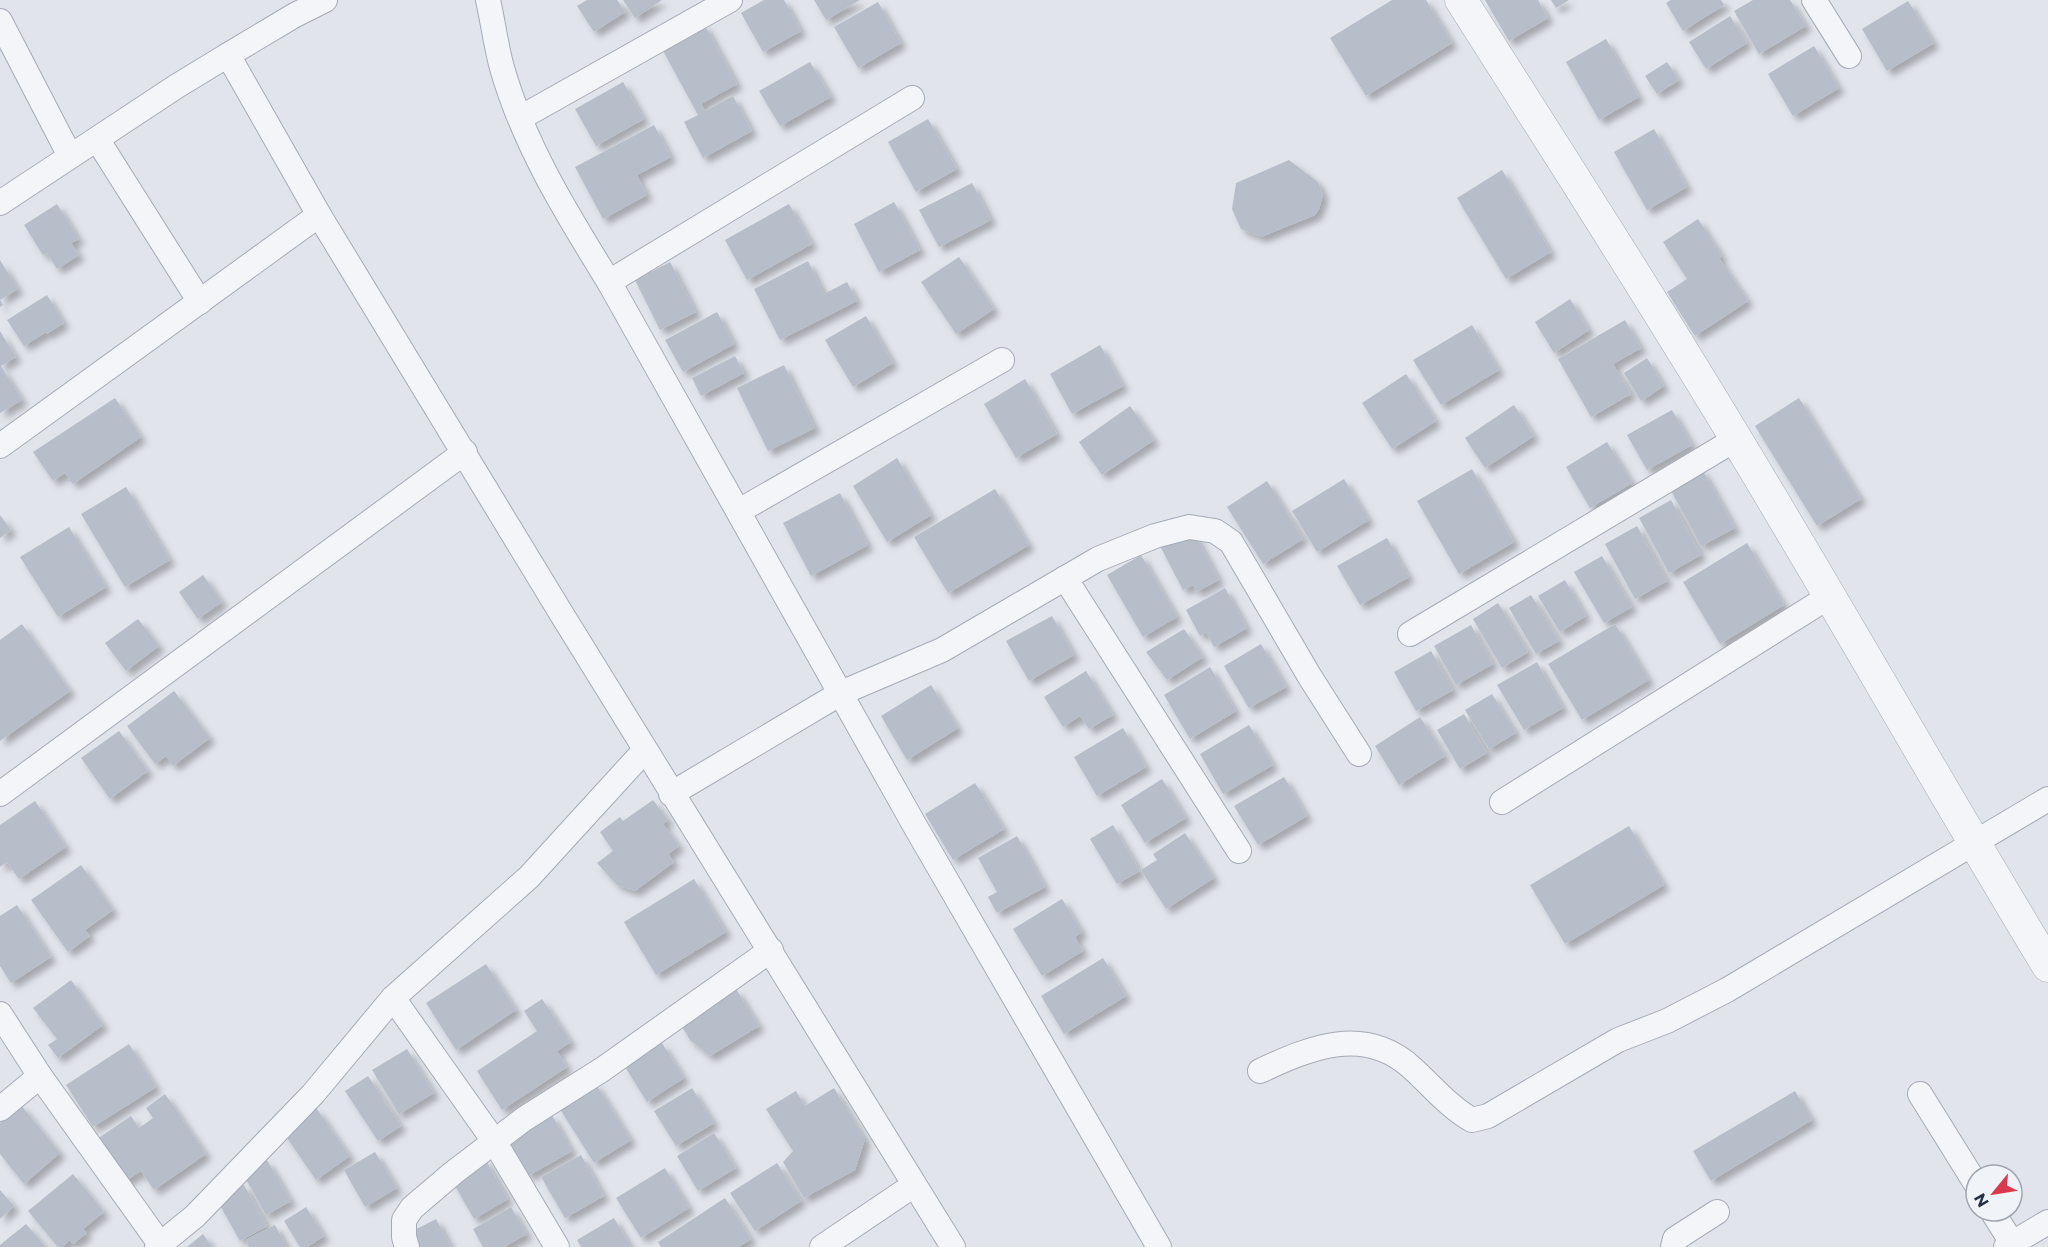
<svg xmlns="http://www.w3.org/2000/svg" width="2048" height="1247" font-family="Montserrat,sans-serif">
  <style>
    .building { fill: #b7bdc9; filter: url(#shadow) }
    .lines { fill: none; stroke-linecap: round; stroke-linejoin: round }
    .minor-casing { stroke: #a5abb6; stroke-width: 26 }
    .tertiary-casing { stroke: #a5abb6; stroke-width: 33 }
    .minor { stroke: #f4f5f9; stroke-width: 24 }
    .tertiary { stroke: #f4f5f9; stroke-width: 32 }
  </style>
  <defs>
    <filter id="shadow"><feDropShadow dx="5.5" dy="5.5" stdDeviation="3" flood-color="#0004"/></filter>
  </defs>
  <rect width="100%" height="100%" fill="#e1e4eb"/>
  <!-- building -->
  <g class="building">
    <path d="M587,0H617L625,12L594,32L577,6Z"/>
    <path d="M623,0H662L635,18Z"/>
    <path d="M764,0H784L801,31L763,52L741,13Z"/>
    <path d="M814,0H860L826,20Z"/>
    <path d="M1392,0H1426L1452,43L1366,96L1330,38Z"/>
    <path d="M1485,0H1538L1548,18L1509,41Z"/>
    <path d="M1551,0H1569L1556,8Z"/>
    <path d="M1671,0H1721L1724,5L1683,31L1666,3Z"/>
    <path d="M1753,0H1790L1806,26L1759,54L1734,11Z"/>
    <path d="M1908,1L1934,43L1887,71L1862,29Z"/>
    <path d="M878,2L901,43L858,68L834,27Z"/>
    <path d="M1730,16L1747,43L1706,69L1689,42Z"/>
    <path d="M704,24L737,84L701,104L705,111L733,96L752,131L703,158L684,122L698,115L661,47Z"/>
    <path d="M1606,39L1639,97L1599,120L1566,62Z"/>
    <path d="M1814,46L1839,88L1793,116L1768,74Z"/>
    <path d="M810,62L831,97L780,126L759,91Z"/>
    <path d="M1667,62L1679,80L1657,94L1645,76Z"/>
    <path d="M623,82L644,119L596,146L575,109Z"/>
    <path d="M928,119L957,169L916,192L888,142Z"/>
    <path d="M654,125L671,157L637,175L647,195L603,219L575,167Z"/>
    <path d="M1654,129L1687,187L1647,210L1614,152Z"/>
    <path d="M1289,160L1318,182L1323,195L1319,209L1315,215L1261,237L1241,229L1232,209L1236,183Z"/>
    <path d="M1502,170L1551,252L1506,279L1457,198Z"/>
    <path d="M972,183L991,220L939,247L919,210Z"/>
    <path d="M894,202L920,250L879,272L854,224Z"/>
    <path d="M57,204L79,239L71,243L79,255L57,269L47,253L43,255L24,225Z"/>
    <path d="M789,204L812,244L747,280L725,240Z"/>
    <path d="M1698,219L1722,256L1719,258L1748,301L1695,336L1667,292L1687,279L1663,242Z"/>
    <path d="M959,257L994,309L956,334L921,282Z"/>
    <path d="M0,260L18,289L0,300L3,305L0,307Z"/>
    <path d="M808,261L824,294L847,282L857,301L780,340L754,289Z"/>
    <path d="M670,262L696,312L660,330L635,280Z"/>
    <path d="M47,295L64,323L47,334L46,332L24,346L7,320Z"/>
    <path d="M1570,299L1589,330L1554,353L1535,322Z"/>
    <path d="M717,312L734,344L683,372L665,340Z"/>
    <path d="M866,316L893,363L853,387L825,340Z"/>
    <path d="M1625,320L1641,348L1613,364L1631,394L1591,417L1558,359Z"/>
    <path d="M1472,325L1499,370L1441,405L1413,360Z"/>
    <path d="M0,331L16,357L1,366L22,400L0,413Z"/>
    <path d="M1100,345L1123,386L1072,414L1050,374Z"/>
    <path d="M735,356L744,373L701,396L692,378Z"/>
    <path d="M1647,358L1664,386L1641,401L1624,373Z"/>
    <path d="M784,365L815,428L768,451L737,388Z"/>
    <path d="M1406,374L1436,421L1392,449L1362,403Z"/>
    <path d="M1025,379L1057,434L1016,458L984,404Z"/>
    <path d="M115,398L141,437L73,484L65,473L53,481L33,452Z"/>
    <path d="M1799,398L1861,499L1817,526L1755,426Z"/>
    <path d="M1514,405L1534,436L1485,468L1465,438Z"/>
    <path d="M1130,406L1154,440L1102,475L1079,442Z"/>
    <path d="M1672,410L1692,445L1647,470L1627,435Z"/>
    <path d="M1607,442L1632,483L1590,508L1566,467Z"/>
    <path d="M897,458L931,515L887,542L853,486Z"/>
    <path d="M1472,469L1514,542L1459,574L1417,501Z"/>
    <path d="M1702,469L1735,528L1701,546L1669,487Z"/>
    <path d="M1344,479L1369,520L1317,552L1292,511Z"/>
    <path d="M1267,481L1303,539L1263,564L1227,507Z"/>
    <path d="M126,487L170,560L125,587L81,514Z"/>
    <path d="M995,489L1029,545L948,593L914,537Z"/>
    <path d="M840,493L868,545L811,576L783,523Z"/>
    <path d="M1671,500L1701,555L1669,573L1639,518Z"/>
    <path d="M0,515L11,530L0,538Z"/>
    <path d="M1637,526L1667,581L1635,599L1605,544Z"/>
    <path d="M69,527L106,587L58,617L20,557Z"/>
    <path d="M1193,531L1219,580L1196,592L1193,585L1183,590L1161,548Z"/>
    <path d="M1387,538L1409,577L1360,605L1337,566Z"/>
    <path d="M1747,543L1784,605L1720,644L1683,582Z"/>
    <path d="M1141,555L1177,617L1143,637L1107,575Z"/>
    <path d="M1602,556L1632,607L1604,623L1574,572Z"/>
    <path d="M203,575L222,602L198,619L179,592Z"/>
    <path d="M1565,580L1586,616L1560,632L1538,596Z"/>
    <path d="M1225,588L1247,628L1214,647L1206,632L1200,636L1186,610Z"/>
    <path d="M1531,595L1559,641L1536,654L1509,608Z"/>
    <path d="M1498,603L1528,652L1502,668L1473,619Z"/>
    <path d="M1052,616L1074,655L1029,681L1006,641Z"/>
    <path d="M138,619L159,646L126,671L105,643Z"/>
    <path d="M22,624L70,691L0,741V640Z"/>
    <path d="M1615,624L1649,680L1582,720L1548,664Z"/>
    <path d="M1471,625L1493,664L1456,685L1434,646Z"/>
    <path d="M1184,629L1203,657L1167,680L1146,652Z"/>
    <path d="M1261,644L1286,687L1249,708L1224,666Z"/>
    <path d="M1431,651L1453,690L1416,711L1394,672Z"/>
    <path d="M1537,662L1563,708L1524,730L1497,685Z"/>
    <path d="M1210,667L1236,711L1190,739L1164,695Z"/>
    <path d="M1086,671L1113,715L1089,729L1080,716L1063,727L1044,697Z"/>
    <path d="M931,685L958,728L907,760L881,716Z"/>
    <path d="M174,691L210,738L173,766L166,756L155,764L127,726Z"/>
    <path d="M1492,694L1516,733L1489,749L1465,710Z"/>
    <path d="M1464,714L1487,753L1460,769L1437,730Z"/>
    <path d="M1420,717L1445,756L1399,785L1375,746Z"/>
    <path d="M1249,725L1273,765L1223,794L1200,754Z"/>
    <path d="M1123,728L1146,767L1097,796L1074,757Z"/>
    <path d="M119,731L148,771L110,799L81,758Z"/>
    <path d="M1284,777L1307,816L1258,845L1234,806Z"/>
    <path d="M1162,779L1186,818L1145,843L1121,805Z"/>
    <path d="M975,783L1004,829L953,860L925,814Z"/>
    <path d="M653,800L668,820L663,824L679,846L668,854L674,862L635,891L617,885L597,863L613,851L600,832L620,817L623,821Z"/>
    <path d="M35,801L66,847L19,879L7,862L0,867V825Z"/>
    <path d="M1113,825L1140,871L1117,884L1090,839Z"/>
    <path d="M1629,826L1664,885L1565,944L1530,885Z"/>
    <path d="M1185,833L1214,878L1166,909L1141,870L1157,860L1153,854Z"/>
    <path d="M1017,836L1045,887L997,913L988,897L997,892L978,858Z"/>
    <path d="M81,865L113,910L85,930L90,936L68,952L31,900Z"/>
    <path d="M694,879L726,932L656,975L624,922Z"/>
    <path d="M1062,899L1082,932L1075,937L1083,951L1042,976L1013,929Z"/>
    <path d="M17,905L51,957L11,983L0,966V916Z"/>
    <path d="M1103,958L1126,996L1064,1034L1041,996Z"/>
    <path d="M486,964L516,1010L456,1050L426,1003Z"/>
    <path d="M71,980L103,1025L58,1058L48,1045L57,1039L33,1008Z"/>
    <path d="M736,989L759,1026L710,1056L690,1040L681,1025Z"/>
    <path d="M542,999L571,1042L557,1051L567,1067L502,1110L477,1071L537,1031L524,1011Z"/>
    <path d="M662,1043L684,1078L647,1102L625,1067Z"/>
    <path d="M129,1044L156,1087L93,1127L66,1085Z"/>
    <path d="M407,1049L434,1093L399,1114L372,1070Z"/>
    <path d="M368,1076L401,1126L378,1141L345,1091Z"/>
    <path d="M595,1083L631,1140L594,1163L558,1106Z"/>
    <path d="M692,1088L714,1123L676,1146L654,1111Z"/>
    <path d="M834,1088L865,1139L855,1170L804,1198L783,1162L793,1151L766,1109L796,1091L805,1106Z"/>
    <path d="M1795,1091L1812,1120L1711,1181L1693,1151Z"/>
    <path d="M165,1094L206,1154L154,1190L141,1171L123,1183L94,1141L131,1116L139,1128L153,1118L146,1108Z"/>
    <path d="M21,1105L60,1153L24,1184L0,1154V1123Z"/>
    <path d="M316,1108L350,1156L316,1180L283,1132Z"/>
    <path d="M552,1115L572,1151L528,1176L507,1141Z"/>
    <path d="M714,1133L736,1168L698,1191L677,1156Z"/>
    <path d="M375,1152L397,1188L365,1207L344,1170Z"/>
    <path d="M581,1155L604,1196L565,1218L541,1177Z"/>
    <path d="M485,1159L508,1199L474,1219L451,1179Z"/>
    <path d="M267,1160L291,1201L266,1215L243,1174Z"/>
    <path d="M777,1163L801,1201L755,1231L730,1193Z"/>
    <path d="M665,1168L689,1208L641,1238L616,1198Z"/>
    <path d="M73,1174L104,1212L83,1229L87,1233L73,1244L70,1240L62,1247H58L28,1211Z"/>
    <path d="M244,1185L267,1226L240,1241L217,1200Z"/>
    <path d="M0,1190L14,1206L0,1219Z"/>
    <path d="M725,1198L751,1239L738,1247H661L658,1242Z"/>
    <path d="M306,1207L324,1236L307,1247H300L284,1221Z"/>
    <path d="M511,1207L527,1234L504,1247H483L473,1229Z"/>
    <path d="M614,1218L631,1247H581L577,1240Z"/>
    <path d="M436,1219L451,1247H416L409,1233Z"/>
    <path d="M26,1224L46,1247H0V1245Z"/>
    <path d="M275,1225L287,1247H249L246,1240Z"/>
    <path d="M203,1234L212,1247H187Z"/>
  </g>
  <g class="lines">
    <!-- minor casing -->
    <g class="minor-casing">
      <g id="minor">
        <path d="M488,0C493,22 496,46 502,68C524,145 567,214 609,282L915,826L1159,1247"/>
        <path d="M1814,0L1849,56"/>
        <path d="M0,21L70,156"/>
        <path d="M228,55L295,15L325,0"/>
        <path d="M520,118L730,0"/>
        <path d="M97,139L200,302"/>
        <path d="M0,203L177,86L228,55L319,215L561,613L953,1247"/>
        <path d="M609,282L912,98"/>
        <path d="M0,446L319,215"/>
        <path d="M739,511L1002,360"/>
        <path d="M1065,578L1239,851"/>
        <path d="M1410,634L1736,439"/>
        <path d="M0,794L465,452"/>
        <path d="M671,794L841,693L942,650L1098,559L1155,536L1189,527L1215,531L1231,542L1310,677L1359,754"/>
        <path d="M1502,802L1830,596"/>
        <path d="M393,998L494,1141L557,1247"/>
        <path d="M0,1014L40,1076L160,1244"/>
        <path d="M1260,1071C1311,1047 1365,1025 1412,1068C1432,1086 1449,1107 1472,1120L1488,1116L1618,1040L1667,1021L1727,990L2048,799"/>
        <path d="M1920,1094L1976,1184"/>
        <path d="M0,1109L40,1076"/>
        <path d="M1992,1211L2012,1243"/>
        <path d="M157,1247L195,1216L313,1094L393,998L529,877L645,750"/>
        <path d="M407,1247L404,1237V1220L412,1208L453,1173L524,1119L603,1069L771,950"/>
        <path d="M822,1247L914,1185"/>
        <path d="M1673,1247L1675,1239L1717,1212"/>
        <path d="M2006,1247L2048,1222"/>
      </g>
    </g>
    <!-- tertiary casing -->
    <g class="tertiary-casing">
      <path id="tertiary" d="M1461,0C1537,120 1614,239 1688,360C1812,560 1926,765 2048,966"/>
    </g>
    <!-- minor -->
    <use href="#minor" class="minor"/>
    <!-- tertiary -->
    <use href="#tertiary" class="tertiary"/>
  </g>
  <!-- north arrow -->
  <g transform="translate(1994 1193) rotate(240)"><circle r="28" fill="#f0f3f8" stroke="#a0a5b0" stroke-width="1.5"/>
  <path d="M0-4.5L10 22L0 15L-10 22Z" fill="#db3a4e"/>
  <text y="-9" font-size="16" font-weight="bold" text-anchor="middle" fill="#273144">N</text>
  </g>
</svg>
